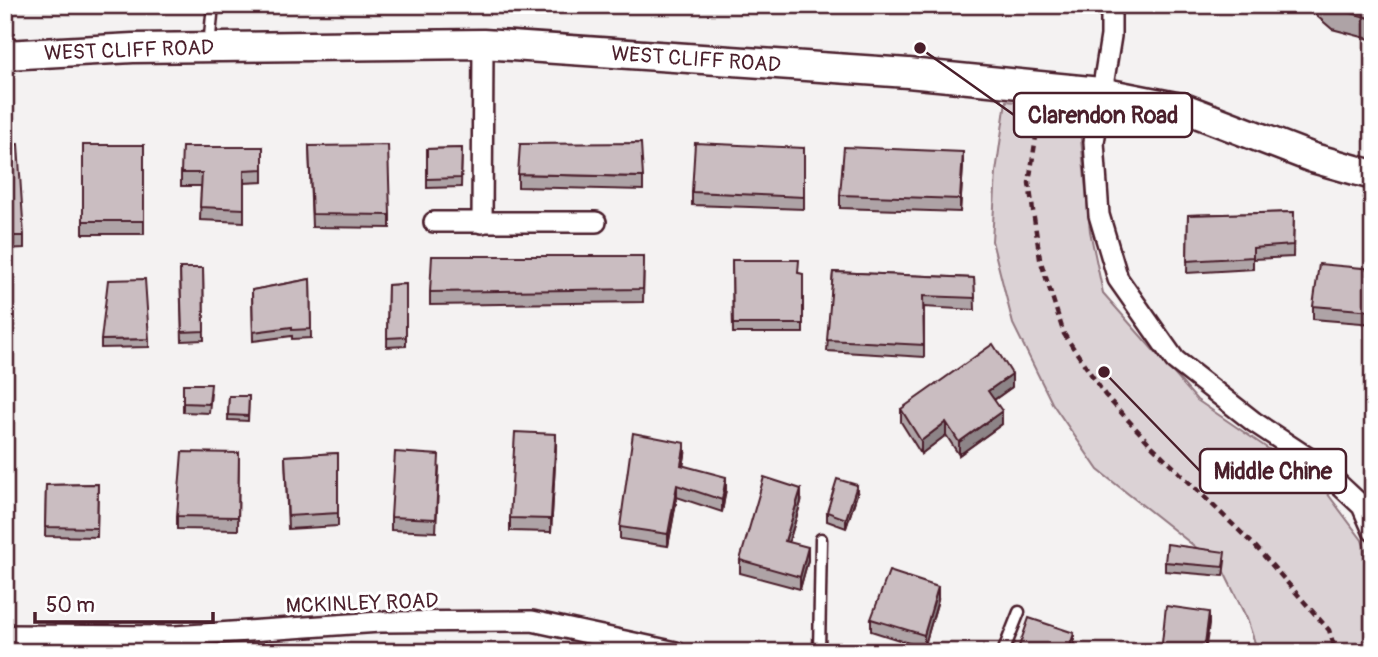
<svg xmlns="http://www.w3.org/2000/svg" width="1378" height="657" font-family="Pangolin,sans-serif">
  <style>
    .green { fill: #dbd2d5; stroke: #927880; stroke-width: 2 }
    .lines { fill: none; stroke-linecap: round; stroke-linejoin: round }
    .lane-casing { stroke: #4a1f2b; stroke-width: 15 }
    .street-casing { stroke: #4a1f2b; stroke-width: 24 }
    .secondary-casing { stroke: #4a1f2b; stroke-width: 33 }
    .path { stroke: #4a1f2b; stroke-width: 4.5; stroke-dasharray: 7 5; stroke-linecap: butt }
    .lane { stroke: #fff; stroke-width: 10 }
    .street { stroke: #fff; stroke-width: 19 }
    .secondary { stroke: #fff; stroke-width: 28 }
    .wall { fill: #aea3a6; stroke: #4a1f2b; stroke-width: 2 }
    .shaded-wall { fill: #8d8487; stroke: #4a1f2b; stroke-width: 2 }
    .building { fill: #cabdc1; stroke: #4a1f2b; stroke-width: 2 }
    .labels { text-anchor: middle; stroke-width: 6; stroke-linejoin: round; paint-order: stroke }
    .street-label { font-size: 21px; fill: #4a1f2b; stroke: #fff }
    .leader { fill: none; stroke: #4a1f2b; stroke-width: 2.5 }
    .callout-dot { fill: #4a1f2b; stroke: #fff; stroke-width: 2.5 }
    .callout { fill: #fff; stroke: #4a1f2b; stroke-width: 2.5 }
    .callout-label { font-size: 23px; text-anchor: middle; font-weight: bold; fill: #4a1f2b }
  </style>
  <rect width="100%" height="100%" fill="#f4f2f2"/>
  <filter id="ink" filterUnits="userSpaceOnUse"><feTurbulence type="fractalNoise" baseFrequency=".0143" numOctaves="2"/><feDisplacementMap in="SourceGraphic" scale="14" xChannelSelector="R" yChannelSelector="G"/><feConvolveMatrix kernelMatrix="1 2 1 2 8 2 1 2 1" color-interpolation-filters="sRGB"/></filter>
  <g filter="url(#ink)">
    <!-- green -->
    <path class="green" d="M1006,101L1078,108L1090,231L1103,293L1197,400L1321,485L1362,540L1373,572V652H1258L1247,619L1222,568L1098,470L1052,403L1013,324L992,241L996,172Z"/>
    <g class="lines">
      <!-- lane casing -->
      <g class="lane-casing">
        <g id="lane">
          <path d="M209,46L213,5"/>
          <path d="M819,652L821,539"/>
          <path d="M1003,652L1019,612"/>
        </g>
      </g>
      <!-- street casing -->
      <g class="street-casing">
        <g id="street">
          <path d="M1111,5V36L1094,142L1099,215L1118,279L1175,360L1254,422L1316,463L1362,506L1373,531"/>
          <path d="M434,222H596"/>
          <path d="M482,223L483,44"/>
          <path d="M5,635L174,636L380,622L532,621L676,652"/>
        </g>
      </g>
      <!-- secondary casing -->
      <g class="secondary-casing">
        <path id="secondary" d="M5,55L133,48L483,44L908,73L1100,92L1186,109L1313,158L1373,175"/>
      </g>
      <!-- path -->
      <path class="path" d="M1040,110L1029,183L1040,259L1064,334L1105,395L1152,446L1256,547L1329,630L1336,652"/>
      <!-- lane -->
      <use href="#lane" class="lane"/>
      <!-- street -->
      <use href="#street" class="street"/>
      <!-- secondary -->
      <use href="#secondary" class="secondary"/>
    </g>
    <!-- wall -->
    <g class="wall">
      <path d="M1304,5H1373V53L1370,52V39L1332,29Z"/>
      <path d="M5,145L24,236V248L5,249Z"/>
      <rect x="83" y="145" width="61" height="89"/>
      <path d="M309,146L390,215V228L312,227Z"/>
      <path d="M263,147V182L244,183V222L200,220L201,186H181V173Z"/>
      <path d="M462,148L461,187L427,188V149Z"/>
      <path d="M804,148V209L692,205V192Z"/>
      <path d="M963,165L960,212L840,208V195Z"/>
      <path d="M518,174L643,177V190L518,187Z"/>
      <path d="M1294,212L1293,257L1253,259V269L1187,273L1188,215Z"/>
      <path d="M644,256L643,302L430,305V292Z"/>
      <path d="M732,260L803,274V333H733Z"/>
      <path d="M180,268H203L204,340L182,341Z"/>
      <path d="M1373,269V324L1313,319V306Z"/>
      <path d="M833,272L974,278L975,310L924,307V357L827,351Z"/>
      <path d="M310,279L311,338L292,339V336L253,341L252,290Z"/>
      <path d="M406,284V346L387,347L388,285Z"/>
      <path d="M149,339V347L101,348V340Z"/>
      <path d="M183,384L211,393L209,413L183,412Z"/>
      <path d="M1012,387L994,400L1002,424L959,455L946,435L921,454L901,422V409Z"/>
      <path d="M229,396H249L248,421L228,420Z"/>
      <path d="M556,447L551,532L510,531V518Z"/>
      <path d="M239,453L238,530L177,529V516Z"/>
      <path d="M338,453V526L288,529L285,456Z"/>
      <path d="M685,455L683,466L726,489L722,512L677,497L668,546L620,539V527Z"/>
      <path d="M439,468L436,532L391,530V517Z"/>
      <path d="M98,484L97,537L45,536L46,485Z"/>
      <path d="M857,494L846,528L827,521V512Z"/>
      <path d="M801,502L789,542L808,560L800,589L740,573V560Z"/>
      <path d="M1225,561L1223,576L1165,571V562Z"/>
      <path d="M938,600L924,648L871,631V619Z"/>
    </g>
    <!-- shaded-wall -->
    <g class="shaded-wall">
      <path d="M963,152V165L960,212V199Z"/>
      <path d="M1012,374V387L988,404V391Z"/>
      <path d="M1002,411V424L959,455V442Z"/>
      <path d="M946,422V435L921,454V441Z"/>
      <path d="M556,434V447L551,532V519Z"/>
      <path d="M685,443V455L681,478V465Z"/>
      <path d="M726,477V489L722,512V500Z"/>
      <path d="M677,485V497L668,546V534Z"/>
      <path d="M857,485V494L846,528V519Z"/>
      <path d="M801,489V502L785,554V541Z"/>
      <path d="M808,547V560L800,589V577Z"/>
      <path d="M938,587V600L924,648V635Z"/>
      <path d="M1209,612V625L1205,652H1204Z"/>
      <path d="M1074,633V646L1072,652H1068Z"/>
    </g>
    <!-- building -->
    <g class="building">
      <path d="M1330,5H1373V19L1332,8Z"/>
      <path d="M641,143L643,177L518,174L520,144Z"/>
      <path d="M695,143L804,148V197L692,192Z"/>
      <path d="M18,144L24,236H5V145Z"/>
      <rect x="83" y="145" width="61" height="76"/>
      <path d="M388,145L390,215L312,214L309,146Z"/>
      <path d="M182,147H263V169L244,170V209L200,207L202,173H181Z"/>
      <path d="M844,147L963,152L960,199L840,195Z"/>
      <path d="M462,148L461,178L427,179V149Z"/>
      <path d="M1294,212L1293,245L1253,248V257L1187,261L1188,215Z"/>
      <path d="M432,256H644L643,289L430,292Z"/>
      <path d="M732,260H799L798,273L803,274V324H733Z"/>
      <path d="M1319,264L1373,269V311L1313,306Z"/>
      <path d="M180,268H203L204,331L182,332Z"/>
      <path d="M833,272L974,278L975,298L923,296L924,345L827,340Z"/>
      <path d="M145,279L149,339L101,340L108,280Z"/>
      <path d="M310,279L311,329L292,330V327L253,332L252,290Z"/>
      <path d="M406,284V337L387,338L388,285Z"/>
      <path d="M993,344L1012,374L988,391L1002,411L959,442L946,422L921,441L901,409Z"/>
      <path d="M183,384H211L209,404L183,403Z"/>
      <path d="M229,396H249L248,416L228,415Z"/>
      <path d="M515,432L556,434L551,519L510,518Z"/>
      <path d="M633,433L685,443L681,465L726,477L722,500L677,485L668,534L620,527Z"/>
      <path d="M182,452L239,453L238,517L177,516Z"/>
      <path d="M395,452L439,455L436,519L391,517Z"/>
      <path d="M338,453V513L288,516L285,456Z"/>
      <path d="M764,477L801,489L785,541L808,547L800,577L740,560Z"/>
      <path d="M837,479L857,485L846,519L827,512Z"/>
      <path d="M98,484L97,528L45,527L46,485Z"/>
      <path d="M1167,544L1225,552L1223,567L1165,562Z"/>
      <path d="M889,571L938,587L924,635L871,619Z"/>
      <path d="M1166,606L1209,612L1204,652H1161Z"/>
      <path d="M1029,618L1074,633L1068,652H1017Z"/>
    </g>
  </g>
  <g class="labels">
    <!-- street labels -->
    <g class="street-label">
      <text transform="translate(129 50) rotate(-2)" y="7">WEST CLIFF ROAD</text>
      <text transform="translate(696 59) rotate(4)" y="7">WEST CLIFF ROAD</text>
      <text transform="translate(362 603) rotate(-2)" y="7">MCKINLEY ROAD</text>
    </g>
  </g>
  <!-- callouts -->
  <path class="leader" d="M920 48L1014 115M1104 372L1200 471"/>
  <g class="callout-dot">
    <circle cx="920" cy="48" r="7"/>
    <circle cx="1104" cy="372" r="7"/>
  </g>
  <g class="callout">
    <rect x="1014" y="93" width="178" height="44" rx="7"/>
    <rect x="1200" y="449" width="146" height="44" rx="7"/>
  </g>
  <g class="callout-label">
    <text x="1103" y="123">Clarendon Road</text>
    <text x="1273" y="479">Middle Chine</text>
  </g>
  <!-- margin -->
  <rect width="1378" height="657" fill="none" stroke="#fff" stroke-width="28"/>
  <rect x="14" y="14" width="1350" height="629" fill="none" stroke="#4a1f2b" stroke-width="2.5" filter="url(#ink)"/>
  <!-- scale -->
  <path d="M35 612v10h178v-10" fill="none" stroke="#4a1f2b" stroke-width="3.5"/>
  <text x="46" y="612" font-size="21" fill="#4a1f2b" stroke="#ffffff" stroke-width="5" paint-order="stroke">50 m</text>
</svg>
